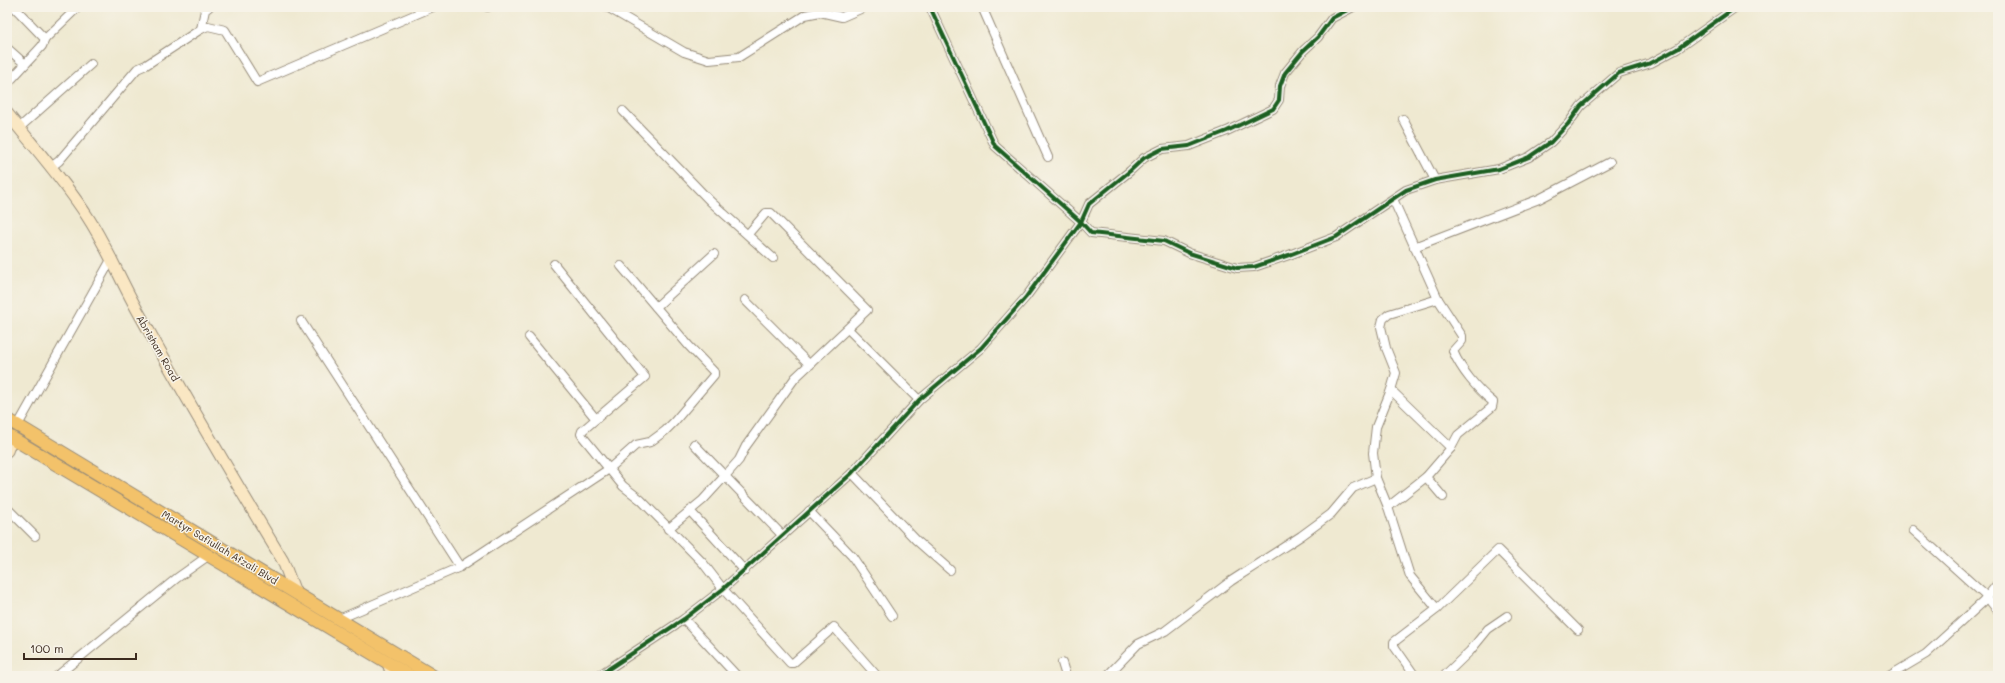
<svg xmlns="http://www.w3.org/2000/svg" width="2005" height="683" font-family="Mali,sans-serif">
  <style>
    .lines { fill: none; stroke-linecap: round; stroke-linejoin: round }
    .street-casing { stroke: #958a78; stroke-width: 10 }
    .secondary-casing { stroke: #958a78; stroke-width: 13 }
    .primary-casing { stroke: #958a78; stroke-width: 14 }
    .street { stroke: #fff; stroke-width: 8 }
    .secondary { stroke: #fae7c3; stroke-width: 11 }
    .primary { stroke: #f3c26a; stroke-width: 12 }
    .cycleway-casing { stroke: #f7f3e8; stroke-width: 6 }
    .cycleway { stroke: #1b5e20; stroke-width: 4 }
    .labels { text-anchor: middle; stroke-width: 3; stroke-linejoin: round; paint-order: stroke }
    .street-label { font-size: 10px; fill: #3b2a1e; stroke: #f7f3e8 }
  </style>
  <rect width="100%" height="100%" fill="#f7f3e8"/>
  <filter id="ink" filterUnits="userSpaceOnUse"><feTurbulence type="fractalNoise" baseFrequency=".025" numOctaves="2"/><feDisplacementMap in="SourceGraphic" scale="8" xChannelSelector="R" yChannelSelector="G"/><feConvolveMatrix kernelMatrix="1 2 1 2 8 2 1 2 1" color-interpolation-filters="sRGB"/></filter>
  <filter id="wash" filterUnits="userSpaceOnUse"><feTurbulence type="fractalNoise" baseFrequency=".012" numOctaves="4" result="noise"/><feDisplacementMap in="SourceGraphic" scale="16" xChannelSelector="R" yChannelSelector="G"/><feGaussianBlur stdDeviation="0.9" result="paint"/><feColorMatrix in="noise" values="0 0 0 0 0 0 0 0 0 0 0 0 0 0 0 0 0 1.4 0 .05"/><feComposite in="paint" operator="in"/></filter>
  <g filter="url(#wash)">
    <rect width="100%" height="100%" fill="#efe9d1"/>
  </g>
  <g filter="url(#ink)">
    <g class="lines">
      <!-- street casing -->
      <g class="street-casing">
        <g id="street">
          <path d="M487,7H488"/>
          <path d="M607,7L684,52L709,60L739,57L805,15L820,12L842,17L865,7"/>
          <path d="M930,7L995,146L1081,222L1091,233L1164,241L1189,253L1237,268L1254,267L1289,255L1336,237L1406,190L1435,180L1499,169L1529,157L1551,142L1568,124L1581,106L1619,73L1651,63L1677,49L1736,7"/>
          <path d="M982,7L1048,157"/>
          <path d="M201,29L205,10L209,7"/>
          <path d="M45,39L78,7"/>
          <path d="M7,48L25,64"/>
          <path d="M7,84L42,46L45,39L14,7"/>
          <path d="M623,111L710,201L773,258"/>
          <path d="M1403,119L1435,180"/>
          <path d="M19,128L91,64"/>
          <path d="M51,167L59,161L137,69L146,65L201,29L208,26L225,30L257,82L433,7"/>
          <path d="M1393,199L1438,299L1462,336V341L1453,351C1461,370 1477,389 1493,402L1492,407L1458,435L1451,448L1426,477L1443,497"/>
          <path d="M1414,247L1539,199L1610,162"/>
          <path d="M554,264L645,377L582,431L581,434L583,437L623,486L641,500L703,563L723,589L790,663H793L834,627L877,676"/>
          <path d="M745,300L810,365"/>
          <path d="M656,307L714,254"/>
          <path d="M301,321L460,567"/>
          <path d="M848,329L919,400"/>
          <path d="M529,337L596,419"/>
          <path d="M1391,390L1451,448"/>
          <path d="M18,425L112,258"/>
          <path d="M694,444L783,536"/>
          <path d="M852,473L916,540L950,570"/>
          <path d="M1388,507L1426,477"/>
          <path d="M7,508L35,536"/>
          <path d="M690,511L745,571"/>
          <path d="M809,511L852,556L892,616"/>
          <path d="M668,529L703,500L725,476L739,460L746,446L795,378L867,310L771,213H766L748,234"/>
          <path d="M1913,530L1987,597L1998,611"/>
          <path d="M1437,609L1410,576L1388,507L1376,478L1373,453L1376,427L1391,390L1396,373L1386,348L1381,327L1383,319L1389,314L1438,299"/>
          <path d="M339,619L460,567L609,469L636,445L650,442L665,431L674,422L714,375V372L689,346L621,266"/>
          <path d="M684,619L737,676"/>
          <path d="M1062,663L1066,676"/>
          <path d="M57,676L177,578L208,556"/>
          <path d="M598,676L684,619L723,589L852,473L919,400L981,348L1026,297L1081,222L1089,204L1130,171L1144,158L1162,149L1189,146L1227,131L1273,109L1279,100L1280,86L1285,73L1303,51L1318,37L1332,18L1353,7"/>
          <path d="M1107,676L1138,644L1165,631L1231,581L1301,536L1331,514L1353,488L1376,478"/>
          <path d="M1415,676L1394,646V642L1437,609L1498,550L1578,630"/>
          <path d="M1444,676L1470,651L1488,629L1507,616"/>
          <path d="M1889,676L1926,654L1983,602L1998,583"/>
        </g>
      </g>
      <!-- secondary casing -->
      <g class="secondary-casing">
        <g id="secondary">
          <path d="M7,113C34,147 64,180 87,216C108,248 121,282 140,315C186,398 234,480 283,561L295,592"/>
          <path d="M7,451L12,438"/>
          <path d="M388,663L392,676"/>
        </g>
      </g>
      <!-- primary casing -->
      <g class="primary-casing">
        <g id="primary">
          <path d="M7,419L433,676"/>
          <path d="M7,435L410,676"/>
        </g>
      </g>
      <!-- street -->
      <use href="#street" class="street"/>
      <!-- secondary -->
      <use href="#secondary" class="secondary"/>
      <!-- primary -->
      <use href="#primary" class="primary"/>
      <!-- cycleway casing -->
      <g class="cycleway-casing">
        <g id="cycleway">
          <path d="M930,7L995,146L1081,222L1091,233L1164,241L1189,253L1237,268L1254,267L1289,255L1336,237L1406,190L1435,180L1499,169L1529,157L1551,142L1568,124L1581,106L1619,73L1651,63L1677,49L1736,7"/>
          <path d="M598,676L684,619L723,589L852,473L919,400L981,348L1026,297L1081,222L1089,204L1130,171L1144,158L1162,149L1189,146L1227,131L1273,109L1279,100L1280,86L1285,73L1303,51L1318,37L1332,18L1353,7"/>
        </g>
      </g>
      <!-- cycleway -->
      <use href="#cycleway" class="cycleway"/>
    </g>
  </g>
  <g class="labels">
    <!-- street labels -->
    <g class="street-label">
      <text transform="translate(158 348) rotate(60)" y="4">Abrisham Road</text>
      <text transform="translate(220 547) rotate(31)" y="4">Martyr Safiullah Afzali Blvd</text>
    </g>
  </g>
  <!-- margin -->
  <rect width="2005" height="683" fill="none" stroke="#f7f3e8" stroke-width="24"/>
  <!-- scale -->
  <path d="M24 653v6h112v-6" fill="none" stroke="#3b2a1e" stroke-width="2"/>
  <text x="30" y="653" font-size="12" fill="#3b2a1e" stroke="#f7f3e8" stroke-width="3" paint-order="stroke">100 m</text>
</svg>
